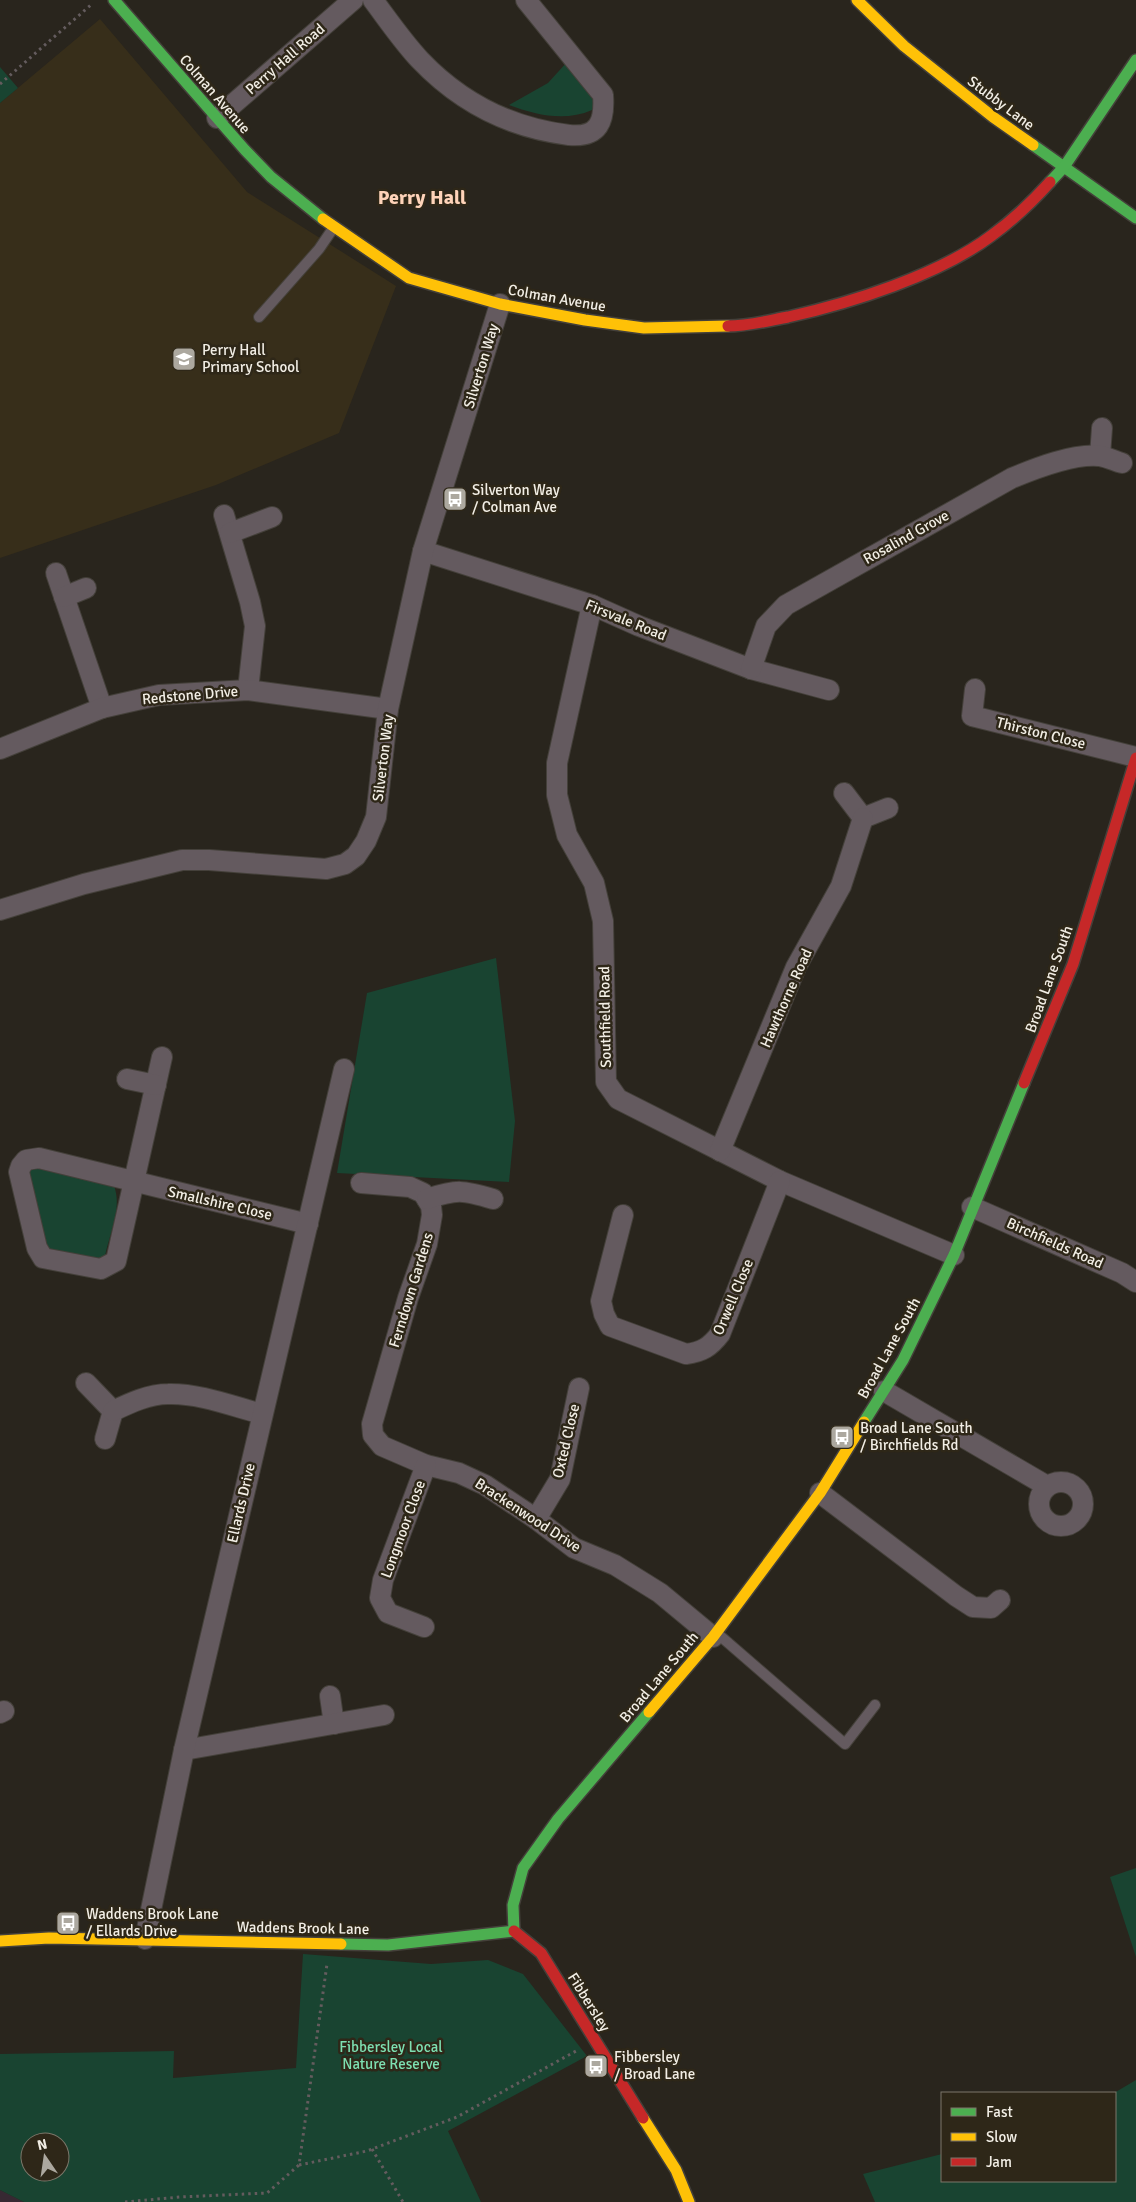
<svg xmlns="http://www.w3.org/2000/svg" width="1136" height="2202" font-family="Signika,sans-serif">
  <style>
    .built { fill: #372e1a }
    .industrial { fill: #372932 }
    .green { fill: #194431; fill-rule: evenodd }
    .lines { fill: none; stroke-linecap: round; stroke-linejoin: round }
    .lane-casing { stroke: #44403a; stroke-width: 12 }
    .street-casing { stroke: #44403a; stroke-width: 22 }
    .fast-casing { stroke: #44403a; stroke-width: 14 }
    .slow-casing { stroke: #44403a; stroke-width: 14 }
    .jam-casing { stroke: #44403a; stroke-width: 14 }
    .path { stroke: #645c5e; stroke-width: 3; stroke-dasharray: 2.5 4; stroke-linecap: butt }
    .lane { stroke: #645a5f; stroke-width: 10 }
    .street { stroke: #645a5f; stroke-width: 20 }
    .fast { stroke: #4caf50; stroke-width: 11 }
    .slow { stroke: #ffc107; stroke-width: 11 }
    .jam { stroke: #c62828; stroke-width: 11 }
    .labels { text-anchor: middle; stroke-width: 5; stroke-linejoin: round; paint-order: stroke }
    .street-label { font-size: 15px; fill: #f2eee5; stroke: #2e2718 }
    .poi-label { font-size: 15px; fill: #f2eee5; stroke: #2e2718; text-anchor: start }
    .park-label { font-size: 15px; fill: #7de0b2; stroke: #2e2718 }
    .district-label { font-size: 20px; font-weight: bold; fill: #fed3b9; stroke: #2e2718 }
  </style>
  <rect width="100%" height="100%" fill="#29251d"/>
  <!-- built -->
  <path class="built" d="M100,19L247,192L396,286L339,433L216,485L0,558V103Z"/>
  <!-- industrial -->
  <path class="industrial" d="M0,2190L24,2202H0Z"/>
  <!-- green -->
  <g class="green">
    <path d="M568,61L598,98L592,110C565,122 536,115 509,105L548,83Z"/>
    <path d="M0,67L18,88L0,103Z"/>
    <path d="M496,958L515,1121L509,1182L337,1173L367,993Z"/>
    <path d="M30,1166L111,1180C125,1202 110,1232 105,1256L102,1260L51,1252L42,1241L27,1168Z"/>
    <path d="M1136,1868V1957L1110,1877Z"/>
    <path d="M303,1954L431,1964L488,1960L523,1974L587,2056L448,2131L481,2202H24L0,2190V2054L174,2051L173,2078L296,2068ZM30,2142H60V2172H30Z"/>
    <path d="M1136,2080V2202H875L863,2174L942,2154V2181H1115L1114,2093Z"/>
  </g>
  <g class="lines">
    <!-- lane casing -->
    <g class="lane-casing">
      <g id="lane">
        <path d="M259,317L319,249L334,227"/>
        <path d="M718,1634L845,1744L875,1705"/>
      </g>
    </g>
    <!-- street casing -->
    <g class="street-casing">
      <g id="street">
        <path d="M373,0C388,20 403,42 420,60C461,103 511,128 569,135C599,138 605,121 603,95L526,0"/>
        <path d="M217,118L353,0"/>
        <path d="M1100,456L1102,428"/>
        <path d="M224,515L250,602L255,626L248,690"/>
        <path d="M230,533L272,517"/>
        <path d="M423,551L592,605L639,626L751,669L829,690"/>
        <path d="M56,573L102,708"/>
        <path d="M64,597L86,588"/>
        <path d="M592,605L557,763V795L567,835L594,883L603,921L606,1082L618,1099L780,1181L954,1255"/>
        <path d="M751,669L766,626L786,605L1012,478C1036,468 1074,453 1100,456C1107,457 1115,461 1122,463"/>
        <path d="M975,689L972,716L1136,757"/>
        <path d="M0,749L102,708L159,695L248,690L388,709"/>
        <path d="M844,793L863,818L888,808"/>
        <path d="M0,910L84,884L182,860H209L326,869L345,864L356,856L366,841L376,817L388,709L423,551L500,304"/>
        <path d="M162,1057L116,1261L101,1269L43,1258L37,1248L19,1172L21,1166L26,1160L39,1158L308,1224"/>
        <path d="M127,1079L156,1085"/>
        <path d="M720,1151L796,967L841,886L863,818"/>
        <path d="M361,1183L410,1187L423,1193L431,1206L432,1215L427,1244L408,1298L372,1424L373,1435L382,1446L426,1465L459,1473L485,1485L536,1519L574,1548L615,1565L660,1593L713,1637"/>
        <path d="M427,1199C457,1189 463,1190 493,1199"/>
        <path d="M972,1207L1122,1273L1136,1282"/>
        <path d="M623,1215L601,1301L604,1314L610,1326L686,1354C702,1352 710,1347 720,1334L780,1181"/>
        <path d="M86,1383L113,1411L105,1439"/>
        <path d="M884,1391L1047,1486"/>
        <path d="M113,1411C130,1403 149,1394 168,1394C199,1393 232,1406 262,1414"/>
        <circle cx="1061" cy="1504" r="22"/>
        <path d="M820,1493L956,1596L973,1607L991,1608L1000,1600"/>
        <path d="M536,1519L560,1479L579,1388"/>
        <path d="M424,1627L388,1613L380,1598L383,1580L426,1465"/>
        <path d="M330,1696L334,1724"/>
        <path d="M0,1713L4,1711"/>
        <path d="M184,1750L384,1715"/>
        <path d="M145,1939L184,1750L344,1069"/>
      </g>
    </g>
    <!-- fast casing -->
    <g class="fast-casing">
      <g id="fast">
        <path d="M114,0L245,150L271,177L323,219"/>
        <path d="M1033,145L1136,218"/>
        <path d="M1050,182L1064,167L1136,60"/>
        <path d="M864,1422L903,1360L954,1255L1024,1083"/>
        <path d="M514,1931L513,1905L523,1868L558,1819L649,1712"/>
        <path d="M341,1944L388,1945L514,1931"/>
      </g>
    </g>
    <!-- slow casing -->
    <g class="slow-casing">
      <g id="slow">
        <path d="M857,0L904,46L993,117L1033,145"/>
        <path d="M323,219L409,278L500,304L585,320L644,328L728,326"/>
        <path d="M649,1712L713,1637L820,1493L864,1422"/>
        <path d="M0,1941L49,1938L341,1944"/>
        <path d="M643,2118L676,2170L689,2202"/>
      </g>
    </g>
    <!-- jam casing -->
    <g class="jam-casing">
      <g id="jam">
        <path d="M728,326C748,326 767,321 788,317C851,303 939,275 991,236C1013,220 1032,202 1050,182"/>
        <path d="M1024,1083L1073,964L1136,758"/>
        <path d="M514,1931L541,1953L643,2118"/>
      </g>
    </g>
    <!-- path -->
    <g class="path">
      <path d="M0,84L92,4"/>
      <path d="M372,2149L403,2202"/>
      <path d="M299,2165L367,2151L457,2117L576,2051"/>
      <path d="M125,2202L180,2197L267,2193L299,2165L327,1964"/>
    </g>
    <!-- lane -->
    <use href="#lane" class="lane"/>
    <!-- street -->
    <use href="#street" class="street"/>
    <!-- fast -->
    <use href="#fast" class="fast"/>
    <!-- slow -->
    <use href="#slow" class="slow"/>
    <!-- jam -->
    <use href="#jam" class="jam"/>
  </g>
  <!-- icons -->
  <defs>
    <g id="school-square" transform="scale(1.25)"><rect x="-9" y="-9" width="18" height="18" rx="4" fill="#aca89f" stroke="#2e2718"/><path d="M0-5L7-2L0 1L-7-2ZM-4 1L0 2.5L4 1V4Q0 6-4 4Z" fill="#fff"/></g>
    <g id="bus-square" transform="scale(1.25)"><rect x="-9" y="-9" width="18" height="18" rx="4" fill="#aca89f" stroke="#2e2718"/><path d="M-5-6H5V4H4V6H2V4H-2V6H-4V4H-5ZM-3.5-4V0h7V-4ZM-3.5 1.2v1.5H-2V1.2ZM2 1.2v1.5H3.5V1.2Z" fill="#fff"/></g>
  </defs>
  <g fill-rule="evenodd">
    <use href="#school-square" x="184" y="359"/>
    <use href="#bus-square" x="455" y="499"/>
    <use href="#bus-square" x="842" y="1437"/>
    <use href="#bus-square" x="68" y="1923"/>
    <use href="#bus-square" x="596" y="2066"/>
  </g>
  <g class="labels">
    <!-- street labels -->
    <g class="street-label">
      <text transform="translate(285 59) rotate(-41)" y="5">Perry Hall Road</text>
      <text transform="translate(215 94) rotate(49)" y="5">Colman Avenue</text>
      <text transform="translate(1001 103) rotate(37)" y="5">Stubby Lane</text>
      <text transform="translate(557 298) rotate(10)" y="5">Colman Avenue</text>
      <text transform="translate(481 366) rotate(-73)" y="5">Silverton Way</text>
      <text transform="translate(906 537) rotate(-29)" y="5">Rosalind Grove</text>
      <text transform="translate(626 620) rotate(22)" y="5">Firsvale Road</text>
      <text transform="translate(190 695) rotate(-5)" y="5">Redstone Drive</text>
      <text transform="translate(1041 733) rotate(14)" y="5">Thirston Close</text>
      <text transform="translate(383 758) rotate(-83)" y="5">Silverton Way</text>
      <text transform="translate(1049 979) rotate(-70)" y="5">Broad Lane South</text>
      <text transform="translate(786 998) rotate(-66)" y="5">Hawthorne Road</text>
      <text transform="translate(605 1017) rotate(-91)" y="5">Southfield Road</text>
      <text transform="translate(220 1203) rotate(13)" y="5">Smallshire Close</text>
      <text transform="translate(1055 1243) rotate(24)" y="5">Birchfields Road</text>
      <text transform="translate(411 1290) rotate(-73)" y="5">Ferndown Gardens</text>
      <text transform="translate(733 1297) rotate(-67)" y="5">Orwell Close</text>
      <text transform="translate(889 1348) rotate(-61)" y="5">Broad Lane South</text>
      <text transform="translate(566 1441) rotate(-77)" y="5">Oxted Close</text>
      <text transform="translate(241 1503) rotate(-77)" y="5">Ellards Drive</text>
      <text transform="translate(528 1515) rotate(33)" y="5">Brackenwood Drive</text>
      <text transform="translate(403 1529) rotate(-70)" y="5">Longmoor Close</text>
      <text transform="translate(659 1677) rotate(-50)" y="5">Broad Lane South</text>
      <text transform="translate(303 1928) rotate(1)" y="5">Waddens Brook Lane</text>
      <text transform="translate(589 2002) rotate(58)" y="5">Fibbersley</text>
    </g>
    <!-- poi labels -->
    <g class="poi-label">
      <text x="202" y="355">Perry Hall<tspan x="202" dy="17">Primary School</tspan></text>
      <text x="472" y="495">Silverton Way<tspan x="472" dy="17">/ Colman Ave</tspan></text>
      <text x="860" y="1433">Broad Lane South<tspan x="860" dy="17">/ Birchfields Rd</tspan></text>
      <text x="86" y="1919">Waddens Brook Lane<tspan x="86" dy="17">/ Ellards Drive</tspan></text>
      <text x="614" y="2062">Fibbersley<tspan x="614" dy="17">/ Broad Lane</tspan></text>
    </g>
    <!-- park labels -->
    <g class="park-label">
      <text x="391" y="2052">Fibbersley Local<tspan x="391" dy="17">Nature Reserve</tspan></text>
    </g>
    <!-- district labels -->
    <g class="district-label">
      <text x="422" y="204">Perry Hall</text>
    </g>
  </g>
  <!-- legend -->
  <rect x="941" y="2092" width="175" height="90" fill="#2e2718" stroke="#7c776a"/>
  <rect x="951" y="2108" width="25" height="8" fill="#4caf50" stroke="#7c776a"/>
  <text x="986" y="2117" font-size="15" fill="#f2eee5">Fast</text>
  <rect x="951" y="2133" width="25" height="8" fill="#ffc107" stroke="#7c776a"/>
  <text x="986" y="2142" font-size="15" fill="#f2eee5">Slow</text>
  <rect x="951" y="2158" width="25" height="8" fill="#c62828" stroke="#7c776a"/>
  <text x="986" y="2167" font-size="15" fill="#f2eee5">Jam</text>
  <!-- north arrow -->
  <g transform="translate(45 2157) rotate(347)"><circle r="24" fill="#2e2718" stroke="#7c776a"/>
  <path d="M0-4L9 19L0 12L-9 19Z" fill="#aca89f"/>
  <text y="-8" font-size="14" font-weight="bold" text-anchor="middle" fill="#f2eee5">N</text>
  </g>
</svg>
